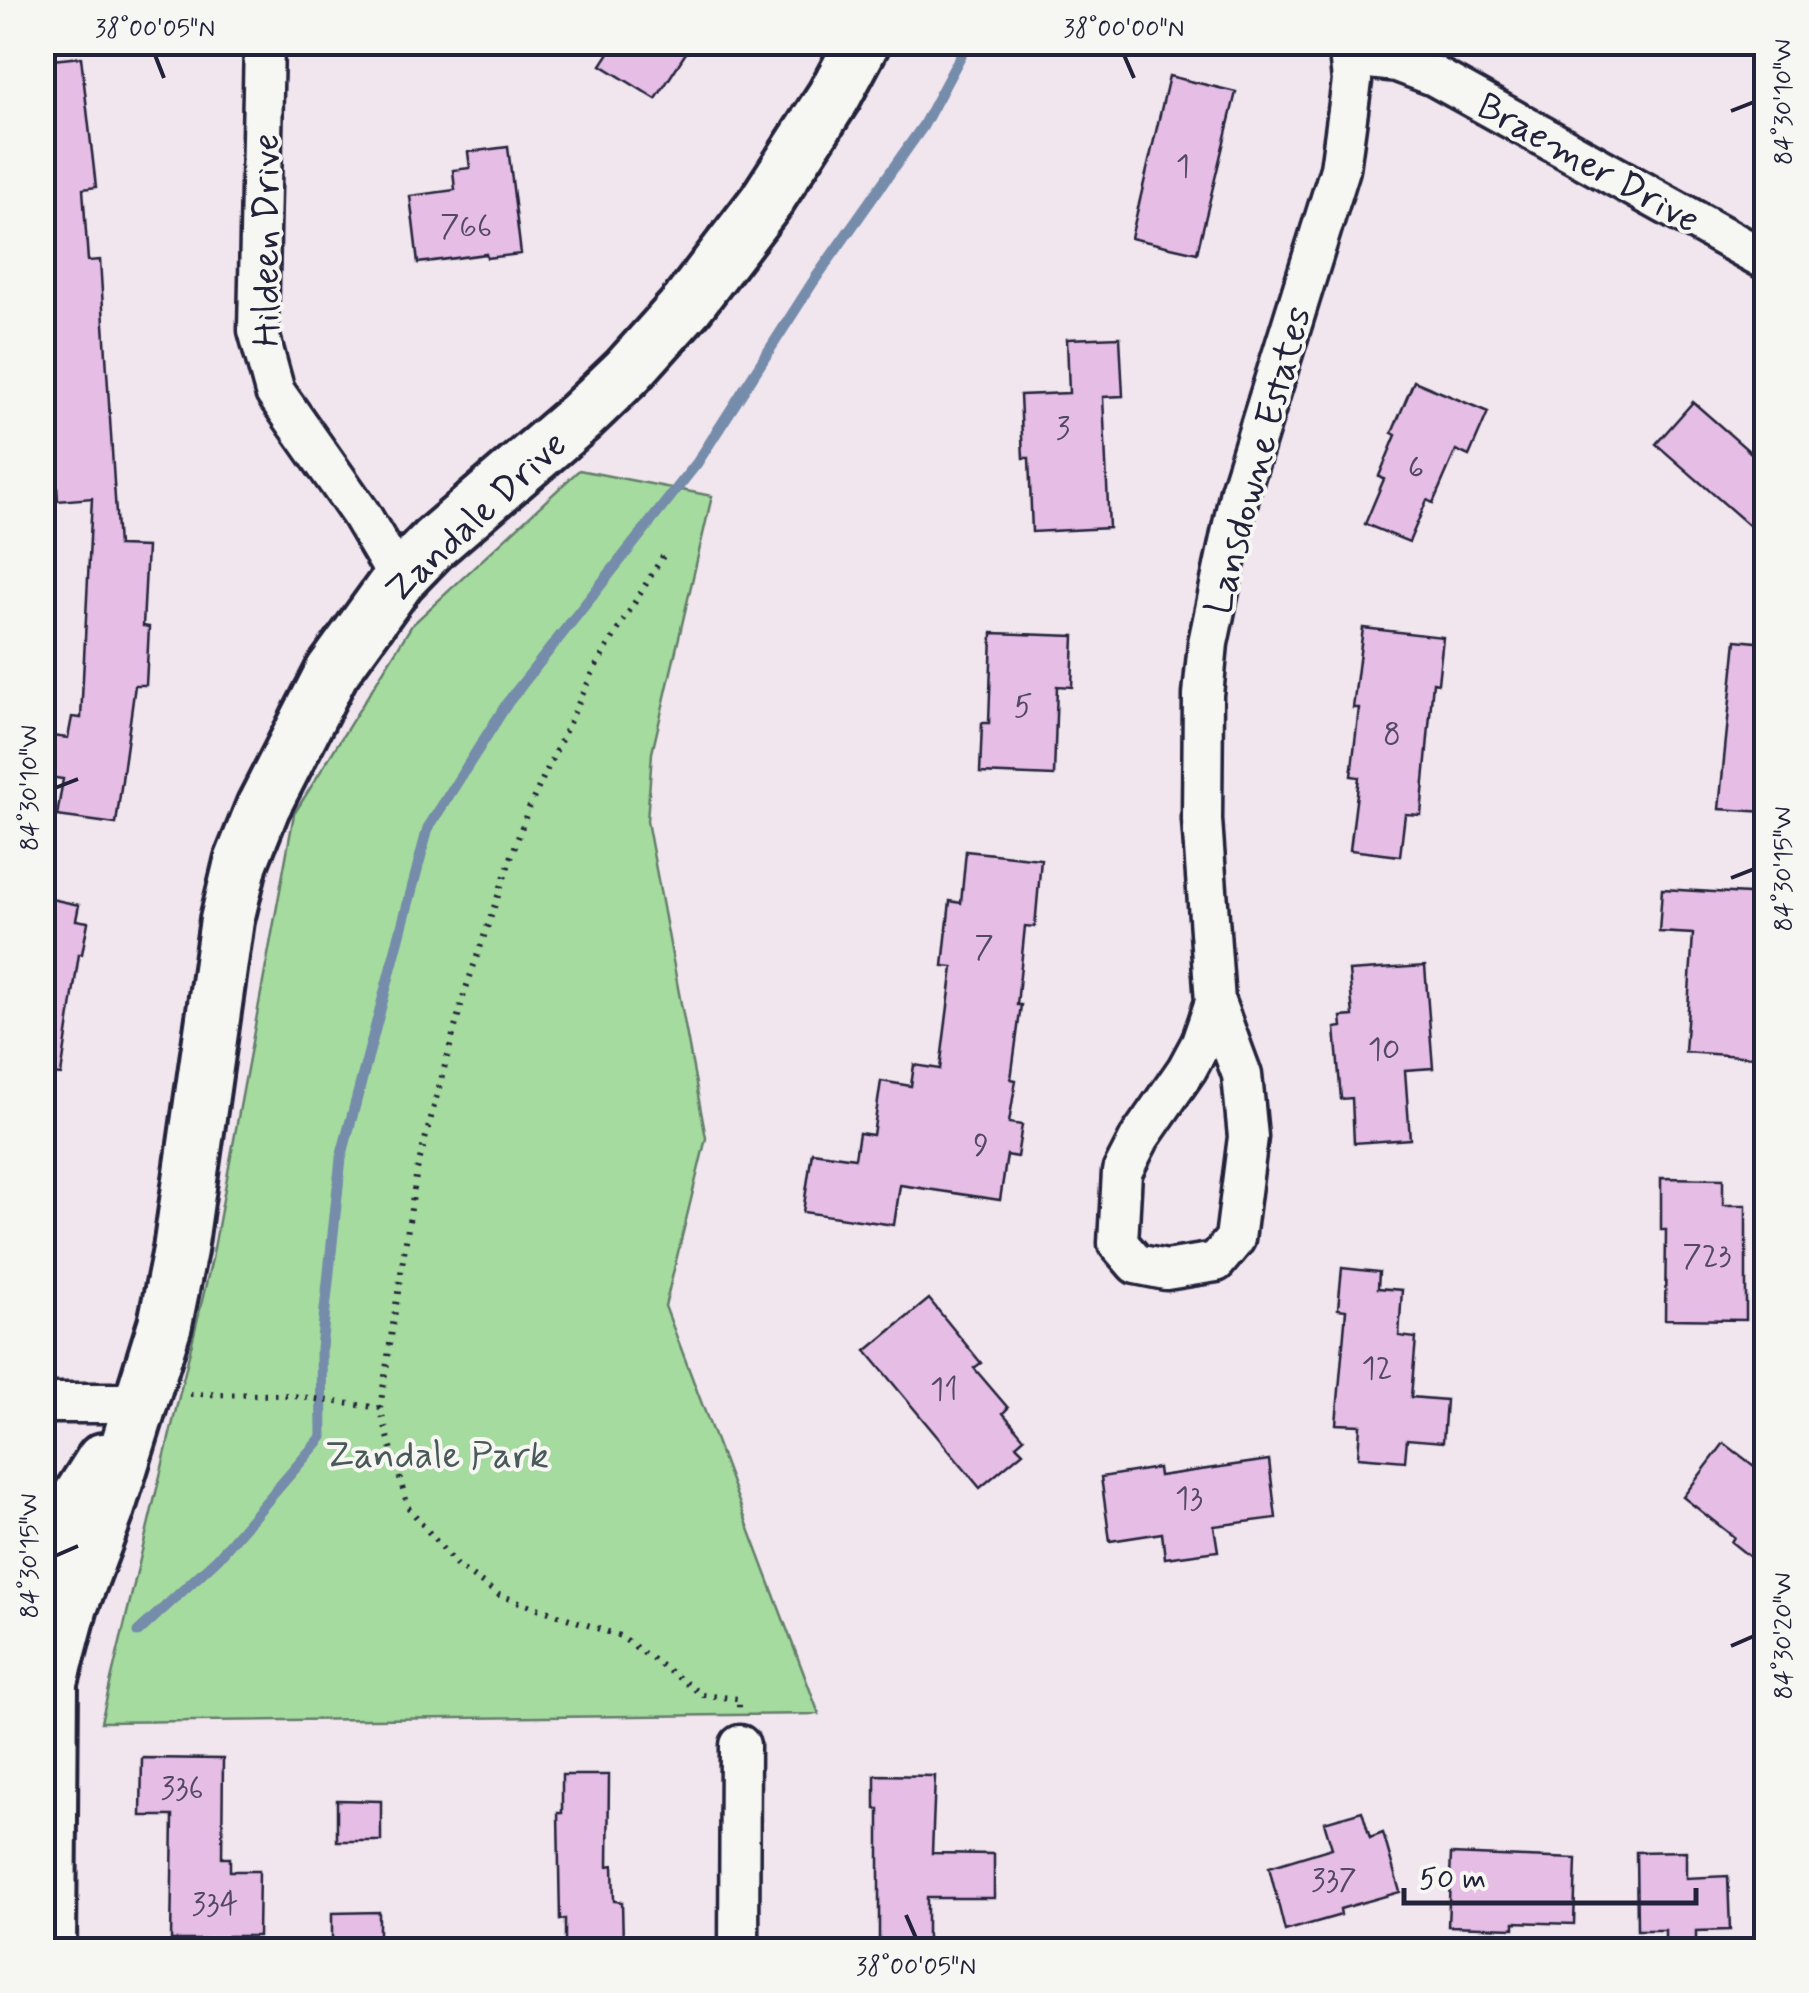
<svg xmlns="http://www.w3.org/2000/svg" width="1809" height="1993" font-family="Mynerve,sans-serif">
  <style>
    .green { fill: #a5db9e; stroke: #647e6c; stroke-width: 2.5 }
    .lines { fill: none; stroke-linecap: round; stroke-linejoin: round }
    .stream { stroke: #758cab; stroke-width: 11 }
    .building { fill: #e5bde5; stroke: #22223b; stroke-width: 2.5 }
    .street-casing { stroke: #22223b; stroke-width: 45 }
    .secondary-casing { stroke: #22223b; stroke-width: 60 }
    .path { stroke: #22223b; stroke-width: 6; stroke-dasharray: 2.5 8; stroke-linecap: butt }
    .street { stroke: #f6f6f2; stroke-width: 38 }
    .secondary { stroke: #f6f6f2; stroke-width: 52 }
    .ticks { fill: none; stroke: #22223b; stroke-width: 4 }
    .labels { text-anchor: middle; stroke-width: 8; stroke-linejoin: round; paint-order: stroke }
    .number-label { font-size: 32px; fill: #534966 }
    .street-label { font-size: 38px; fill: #22223b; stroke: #f6f6f2 }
    .park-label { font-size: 38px; fill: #495a59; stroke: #f6f6f2 }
    .neatline { fill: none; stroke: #22223b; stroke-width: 4 }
    .ticks-label { font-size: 25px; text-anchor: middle; fill: #22223b }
  </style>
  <rect width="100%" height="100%" fill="#f1e5ee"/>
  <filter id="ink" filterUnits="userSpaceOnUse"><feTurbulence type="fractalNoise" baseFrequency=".01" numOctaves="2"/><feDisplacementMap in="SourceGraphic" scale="20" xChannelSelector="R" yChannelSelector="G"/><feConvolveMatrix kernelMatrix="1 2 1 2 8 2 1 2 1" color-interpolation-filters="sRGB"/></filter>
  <g filter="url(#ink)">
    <!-- green -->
    <path class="green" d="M579,470L712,496L652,753L647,821L706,1138L665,1306L819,1714L101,1722L212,1259L294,814L412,625Z"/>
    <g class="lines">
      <!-- stream -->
      <path class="stream" d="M138,1632L218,1558L322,1437L321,1348L341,1158L428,828L508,702L697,463L813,282L923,126L968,42"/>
    </g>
    <!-- building -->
    <g class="building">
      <path d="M616,42H693L656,99L601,65Z"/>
      <path d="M81,57L96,187L83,189L88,261L100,260L118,546L147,547L143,626L149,627L146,685H135L116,824L57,816L63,779L42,776V735L68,738L72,717L81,718L92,498L58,501L46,330H42V61Z"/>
      <path d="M1169,76L1236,92L1197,253L1131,238Z"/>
      <path d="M508,147L521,254L487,258L486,254L418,263L410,196L455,190L453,170L470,168L468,152Z"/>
      <path d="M1120,337L1123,396L1103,397L1109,528L1032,532L1029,458H1023L1020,395L1069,393L1067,339Z"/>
      <path d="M1414,381L1488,412L1469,456L1456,450L1433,503L1427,500L1409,542L1365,524L1384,479L1379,476L1396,435L1392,433Z"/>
      <path d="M1693,402L1766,466V540L1656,444Z"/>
      <path d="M1363,628L1443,637L1438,683L1433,682L1421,815L1405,814L1400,856L1350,850L1359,777L1351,776L1359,708H1353Z"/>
      <path d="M992,633L1074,636L1072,687L1057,686L1054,776L980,773L982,723H989Z"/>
      <path d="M1736,640L1766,643V812L1719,809Z"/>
      <path d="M966,851L1041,859L1035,927L1025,926L1017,1005H1021L1011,1079L1016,1080L1009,1123L1022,1125L1017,1157L1007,1155L1000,1200L900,1185L894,1225L803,1212L812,1152L855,1158L859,1133L873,1135L881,1081L911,1086L914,1065L940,1069L953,967L943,966L950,901L961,903Z"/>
      <path d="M1662,889L1765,895L1754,1057L1685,1052L1693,934L1659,932Z"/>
      <path d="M42,897L79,905L76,920L88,922L82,954H79L61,1075L42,1073Z"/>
      <path d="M1425,966L1433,1068L1405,1070L1410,1139L1354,1143L1352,1098L1341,1099L1335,1028L1342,1027L1341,1017L1353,1016L1349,971Z"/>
      <path d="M1661,1178L1723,1179V1205H1746V1320L1665,1319L1666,1230H1661Z"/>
      <path d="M1342,1268L1379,1272L1378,1288L1402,1290L1399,1336L1416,1338L1411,1397L1446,1400L1443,1442L1407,1439L1405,1461L1358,1457L1360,1425L1336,1424L1346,1310L1338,1309Z"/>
      <path d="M929,1299L981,1363L974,1368L1008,1408L1003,1413L1024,1438L1016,1445L1023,1452L980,1488L866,1351Z"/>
      <path d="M1724,1443L1766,1475V1570L1731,1542L1734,1537L1683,1497Z"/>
      <path d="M1269,1460L1276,1518L1214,1526L1218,1551L1165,1558L1162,1533L1110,1541L1101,1477L1158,1468L1159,1476Z"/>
      <path d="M142,1758L223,1759L222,1858H230V1871H259L258,1936H228V1940H171L173,1816H141Z"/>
      <path d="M562,1775H609L608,1866L613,1865L614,1901L622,1902L623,1943L565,1945V1919L560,1920L558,1813H562Z"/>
      <path d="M875,1775L935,1776L932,1853L994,1854V1898H927V1945H879V1809H875Z"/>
      <path d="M337,1800L381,1801V1841H337Z"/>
      <path d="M1362,1811L1370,1838L1383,1833L1400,1892L1340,1909L1341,1915L1285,1931L1269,1867L1332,1848L1324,1822Z"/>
      <path d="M1686,1851V1878L1728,1876L1730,1930L1696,1931V1941L1665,1942V1930H1637L1636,1852Z"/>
      <path d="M1451,1854L1576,1859L1574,1924L1514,1922V1928L1448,1926Z"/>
      <path d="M379,1912V1950H332V1913Z"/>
    </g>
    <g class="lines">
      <!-- street casing -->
      <g class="street-casing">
        <g id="street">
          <path d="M264,42L258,330L275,392L360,513L399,579"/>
          <path d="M1351,57L1397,62L1434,76L1766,260"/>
          <path d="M1215,1002L1201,1043L1187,1069L1140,1137L1122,1172L1118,1243L1136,1264L1166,1270L1216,1262L1235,1239L1248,1137L1242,1075L1215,1002L1202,820L1203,695L1208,643L1240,491L1340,169L1352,81L1348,42"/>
          <path d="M42,1403H138"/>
          <path d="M739,1950L740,1745"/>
        </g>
      </g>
      <!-- secondary casing -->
      <g class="secondary-casing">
        <g id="secondary">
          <path d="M42,1556L103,1460"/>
          <path d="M49,1950L51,1682L71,1606L107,1511L165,1324L180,1250L227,920L241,862L263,807L332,672L399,579L434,543L579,418L627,372L687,305L765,203L834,96L863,42"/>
        </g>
      </g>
      <!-- path -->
      <g class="path">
        <path d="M190,1394L287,1395L380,1408L408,1507L456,1565L499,1595L620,1636L703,1695L739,1699V1709"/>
        <path d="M380,1408L417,1170L464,994L527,812L596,666L663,556"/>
      </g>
      <!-- street -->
      <use href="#street" class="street"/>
      <!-- secondary -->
      <use href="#secondary" class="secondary"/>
    </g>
  </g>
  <!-- ticks -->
  <path class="ticks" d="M155,55L164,78M1124,55L1134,78M1731,111L1754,102M55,788L78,779M1731,878L1754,869M55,1556L78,1546M1731,1646L1754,1636M906,1915L916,1938"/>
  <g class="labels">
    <!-- number labels -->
    <g class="number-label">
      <text x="1183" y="176">1</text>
      <text x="466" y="236">766</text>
      <text x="1063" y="438">3</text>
      <text x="1416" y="477">6</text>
      <text x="1023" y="716">5</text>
      <text x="1392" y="744">8</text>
      <text x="984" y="957">7</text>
      <text x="1384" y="1059">10</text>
      <text x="981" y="1155">9</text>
      <text x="1707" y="1266">723</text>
      <text x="1377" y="1378">12</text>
      <text x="944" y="1399">11</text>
      <text x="1189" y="1508">13</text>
      <text x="182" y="1798">336</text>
      <text x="1334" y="1890">337</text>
      <text x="215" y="1914">334</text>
    </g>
    <!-- street labels -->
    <g class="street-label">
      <text transform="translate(1589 162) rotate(29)" y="13">Braemer Drive</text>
      <text transform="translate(265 240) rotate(-90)" y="13">Hildeen Drive</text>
      <text transform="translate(1257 460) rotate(-75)" y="13">Lansdowne Estates</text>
      <text transform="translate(475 516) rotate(-43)" y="13">Zandale Drive</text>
    </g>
    <!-- park labels -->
    <g class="park-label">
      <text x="437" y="1467">Zandale Park</text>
    </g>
  </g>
  <!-- margin -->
  <rect width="1809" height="1993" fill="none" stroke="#f6f6f2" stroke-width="110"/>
  <!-- scale -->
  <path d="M1404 1888v15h292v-15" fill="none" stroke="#22223b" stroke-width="5"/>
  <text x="1419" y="1888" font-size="30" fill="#22223b" stroke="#f6f6f2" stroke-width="8" paint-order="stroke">50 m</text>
  <rect x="55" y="55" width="1699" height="1883" class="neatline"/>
  <g class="ticks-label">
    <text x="155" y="36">38°00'05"N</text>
    <text x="1124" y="36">38°00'00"N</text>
    <text transform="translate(1782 102) rotate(-90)" y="9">84°30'10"W</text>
    <text transform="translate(28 788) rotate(-90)" y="9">84°30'10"W</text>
    <text transform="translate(1782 869) rotate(-90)" y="9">84°30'15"W</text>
    <text transform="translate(28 1556) rotate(-90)" y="9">84°30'15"W</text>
    <text transform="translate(1782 1636) rotate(-90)" y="9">84°30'20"W</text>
    <text x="916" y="1974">38°00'05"N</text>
  </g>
</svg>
